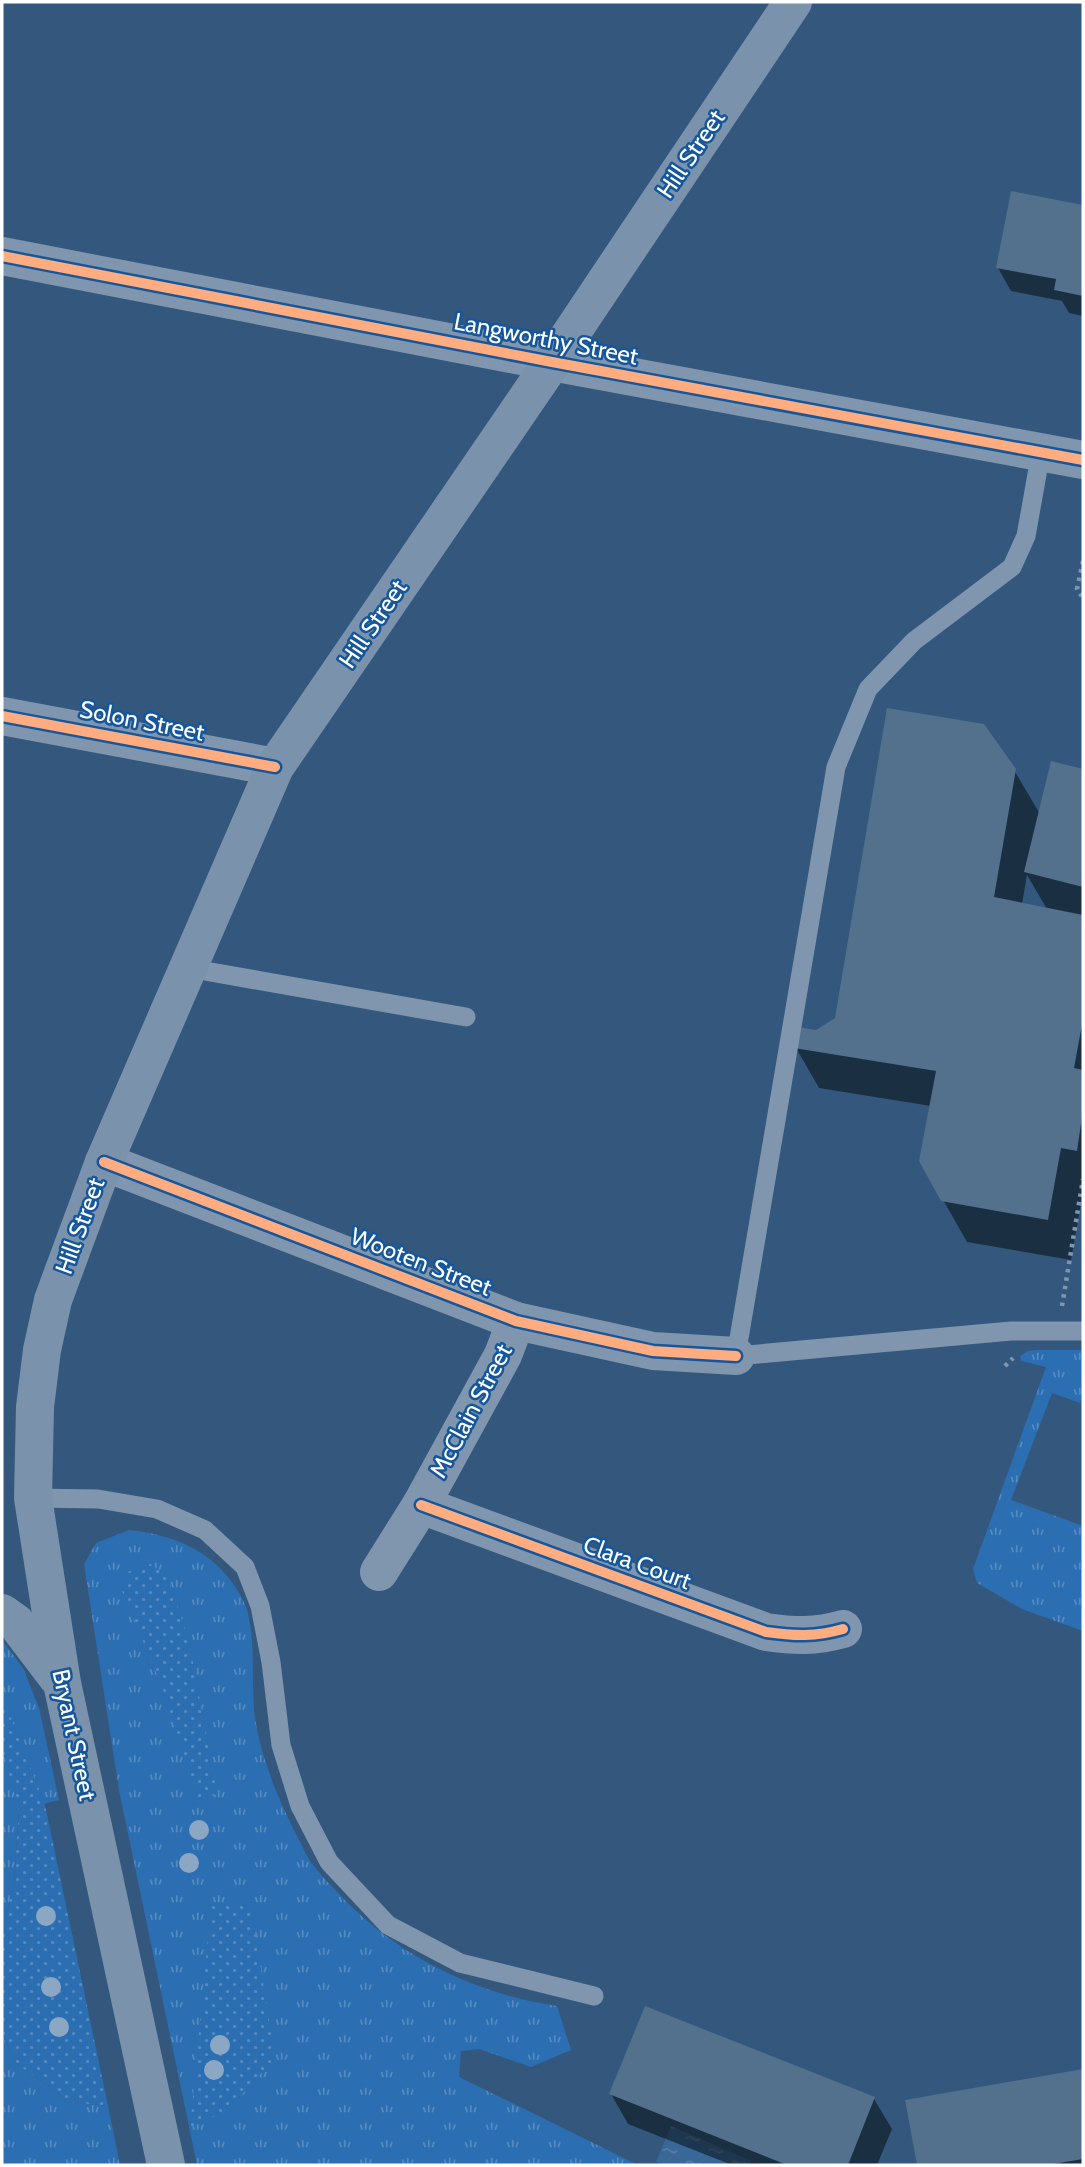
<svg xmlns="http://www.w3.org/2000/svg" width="1085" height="2167" font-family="Cabin,sans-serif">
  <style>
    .grass { fill: url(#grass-tufts) }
    .garden { fill: url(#garden-dots) }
    .water { fill: url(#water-ripples) }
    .shadow { fill: #0007; fill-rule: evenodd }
    .building { fill: #53708d }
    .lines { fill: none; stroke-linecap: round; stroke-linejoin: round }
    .path { stroke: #7f96ae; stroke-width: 4.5; stroke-dasharray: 3.5 5; stroke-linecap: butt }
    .service { stroke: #7f96ae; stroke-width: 19 }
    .minor { stroke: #7f96ae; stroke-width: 38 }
    .secondary { stroke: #7a92ab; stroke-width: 38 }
    .cycleway-casing { stroke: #16579b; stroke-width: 15 }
    .cycleway { stroke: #ffac80; stroke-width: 10 }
    .tree { fill: #8ca7c3 }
    .labels { text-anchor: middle; stroke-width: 5; stroke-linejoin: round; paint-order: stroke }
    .street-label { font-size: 24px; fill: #fff; stroke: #16579b }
  </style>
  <defs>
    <pattern id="grass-tufts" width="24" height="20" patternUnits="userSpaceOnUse" patternTransform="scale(1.75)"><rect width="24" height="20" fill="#2b6eb1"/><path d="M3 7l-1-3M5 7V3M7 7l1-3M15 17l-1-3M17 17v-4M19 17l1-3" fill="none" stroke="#558bc1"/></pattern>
    <pattern id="garden-dots" width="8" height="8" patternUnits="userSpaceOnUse" patternTransform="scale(1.75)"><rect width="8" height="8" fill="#2b6eb1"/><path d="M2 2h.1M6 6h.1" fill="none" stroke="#558bc1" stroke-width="1.8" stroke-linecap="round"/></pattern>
    <pattern id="water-ripples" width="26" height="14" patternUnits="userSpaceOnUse" patternTransform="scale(1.75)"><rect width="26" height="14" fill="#396797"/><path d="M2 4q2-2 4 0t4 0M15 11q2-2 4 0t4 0" fill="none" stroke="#577ea7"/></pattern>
  </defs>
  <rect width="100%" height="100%" fill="#34587d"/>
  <!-- grass -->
  <g class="grass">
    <path d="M1038,1350H1083V1395L1080,1403L1052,1393L1011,1500L1083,1526V1631L1022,1609L977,1583L973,1569L1046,1367L1021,1361L1020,1356L1028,1351Z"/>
    <path d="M129,1530C177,1535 218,1553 242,1598C259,1629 249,1687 256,1724C264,1766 279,1801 298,1838C303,1847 307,1858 314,1866C321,1876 331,1885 339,1894C397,1956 473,1993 557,2006L571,2050L531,2067L479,2049L461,2051L459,2077L638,2165H197L119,1790L84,1564L96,1543Z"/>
    <path d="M2,1640L23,1668L39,1708L59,1800L19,1810L14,1881L2,1937Z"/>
    <path d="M2,2035L17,2064L70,2102L108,2106L120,2165H8L2,2162Z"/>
  </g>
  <!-- garden -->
  <g class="garden">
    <path d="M147,1562L167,1575L189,1641L217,1794L199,1800L161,1684L122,1591L126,1573Z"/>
    <path d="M2,1700L11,1718L45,1805L108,2106L70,2102L17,2064L2,2035V1937L14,1881L19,1810L2,1748Z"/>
    <path d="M211,1904L251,1905L275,2058L229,2109L190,2128Z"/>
  </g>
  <!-- water -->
  <path class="water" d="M671,2126L751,2161L749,2165H665L656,2162Z"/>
  <!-- shadow -->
  <g class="shadow">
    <path d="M1013,193L1083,207V316L1069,313L1062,301L1011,291L998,268Z"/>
    <path d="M1052,763L1083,771V1192L1071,1260L967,1242L921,1161L931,1106L819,1088L796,1048L836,1019L1014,770L1040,814ZM1027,875L1047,909L1022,904Z"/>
    <path d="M1083,2071V2165H919L907,2101Z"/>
    <path d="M611,2094L874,2099L892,2129L877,2165H732L628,2124Z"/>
  </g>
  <!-- building -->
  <g class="building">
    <path d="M1011,191L1083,205V296L1054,290L1056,279L996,268Z"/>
    <path d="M887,708L984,724L1016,769L994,897L1083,915V1019L1074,1068L1083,1070V1110L1077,1151L1061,1148L1048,1220L941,1201L919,1161L936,1071L794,1048L798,1027L816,1030L835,1018Z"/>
    <path d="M1051,761L1083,769V887L1024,872Z"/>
    <path d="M645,2006L875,2097L848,2165H787L609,2094Z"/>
    <path d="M1083,2069V2159L1047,2165H917L905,2100Z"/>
  </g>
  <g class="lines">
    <!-- path -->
    <g class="path">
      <path d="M1083,561L1077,589L1083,598"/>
      <path d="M1062,1306L1083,1179"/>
      <path d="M1005,1366L1013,1358"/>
    </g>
    <!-- service -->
    <g class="service">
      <path d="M1041,452L1026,536L1012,567L914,641L868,689L836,767L736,1356L1011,1331H1083"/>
      <path d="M188,968L466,1017"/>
      <path d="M33,1498L98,1499L157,1509L205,1530L245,1567L260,1606L271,1662L281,1745L300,1806L329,1862L388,1925L460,1963L594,1996"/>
    </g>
    <!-- minor -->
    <g class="minor">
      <path d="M2,256L552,362L1083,460"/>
      <path d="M2,716L275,767"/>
      <path d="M104,1162L516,1321L653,1351L736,1356"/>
      <path d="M421,1505L766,1632C795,1636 815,1637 843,1629"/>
      <path d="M379,1572L421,1505L503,1355L516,1321"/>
    </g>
    <!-- secondary -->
    <g class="secondary">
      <path d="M2,1613L16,1623L57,1677"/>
      <path d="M166,2165L62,1683L33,1498L35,1407L42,1350L53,1300L104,1162L275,767L552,362L793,2"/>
    </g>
    <!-- cycleway casing -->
    <g class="cycleway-casing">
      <g id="cycleway">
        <path d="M2,256L552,362L1083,460"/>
        <path d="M2,716L275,767"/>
        <path d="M104,1162L516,1321L653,1351L736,1356"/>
        <path d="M421,1505L766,1632C795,1636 815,1637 843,1629"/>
      </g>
    </g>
    <!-- cycleway -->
    <use href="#cycleway" class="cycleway"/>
  </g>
  <!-- trees -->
  <g class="tree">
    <circle cx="199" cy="1830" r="10"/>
    <circle cx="189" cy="1863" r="10"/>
    <circle cx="46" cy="1916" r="10"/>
    <circle cx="51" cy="1987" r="10"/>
    <circle cx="59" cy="2027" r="10"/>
    <circle cx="220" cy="2045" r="10"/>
    <circle cx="214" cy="2070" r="10"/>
  </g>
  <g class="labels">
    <!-- street labels -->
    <g class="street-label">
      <text transform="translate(691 154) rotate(-56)" y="8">Hill Street</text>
      <text transform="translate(546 339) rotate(11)" y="8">Langworthy Street</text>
      <text transform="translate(373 624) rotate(-56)" y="8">Hill Street</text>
      <text transform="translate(142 721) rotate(11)" y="8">Solon Street</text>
      <text transform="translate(80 1226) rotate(-70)" y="8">Hill Street</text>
      <text transform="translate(421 1262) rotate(21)" y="8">Wooten Street</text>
      <text transform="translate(471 1411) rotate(-62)" y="8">McClain Street</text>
      <text transform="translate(637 1563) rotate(20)" y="8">Clara Court</text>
      <text transform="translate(74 1735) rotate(78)" y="8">Bryant Street</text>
    </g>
  </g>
  <!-- border -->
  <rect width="1085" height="2167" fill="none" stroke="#ffffff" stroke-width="7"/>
</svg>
